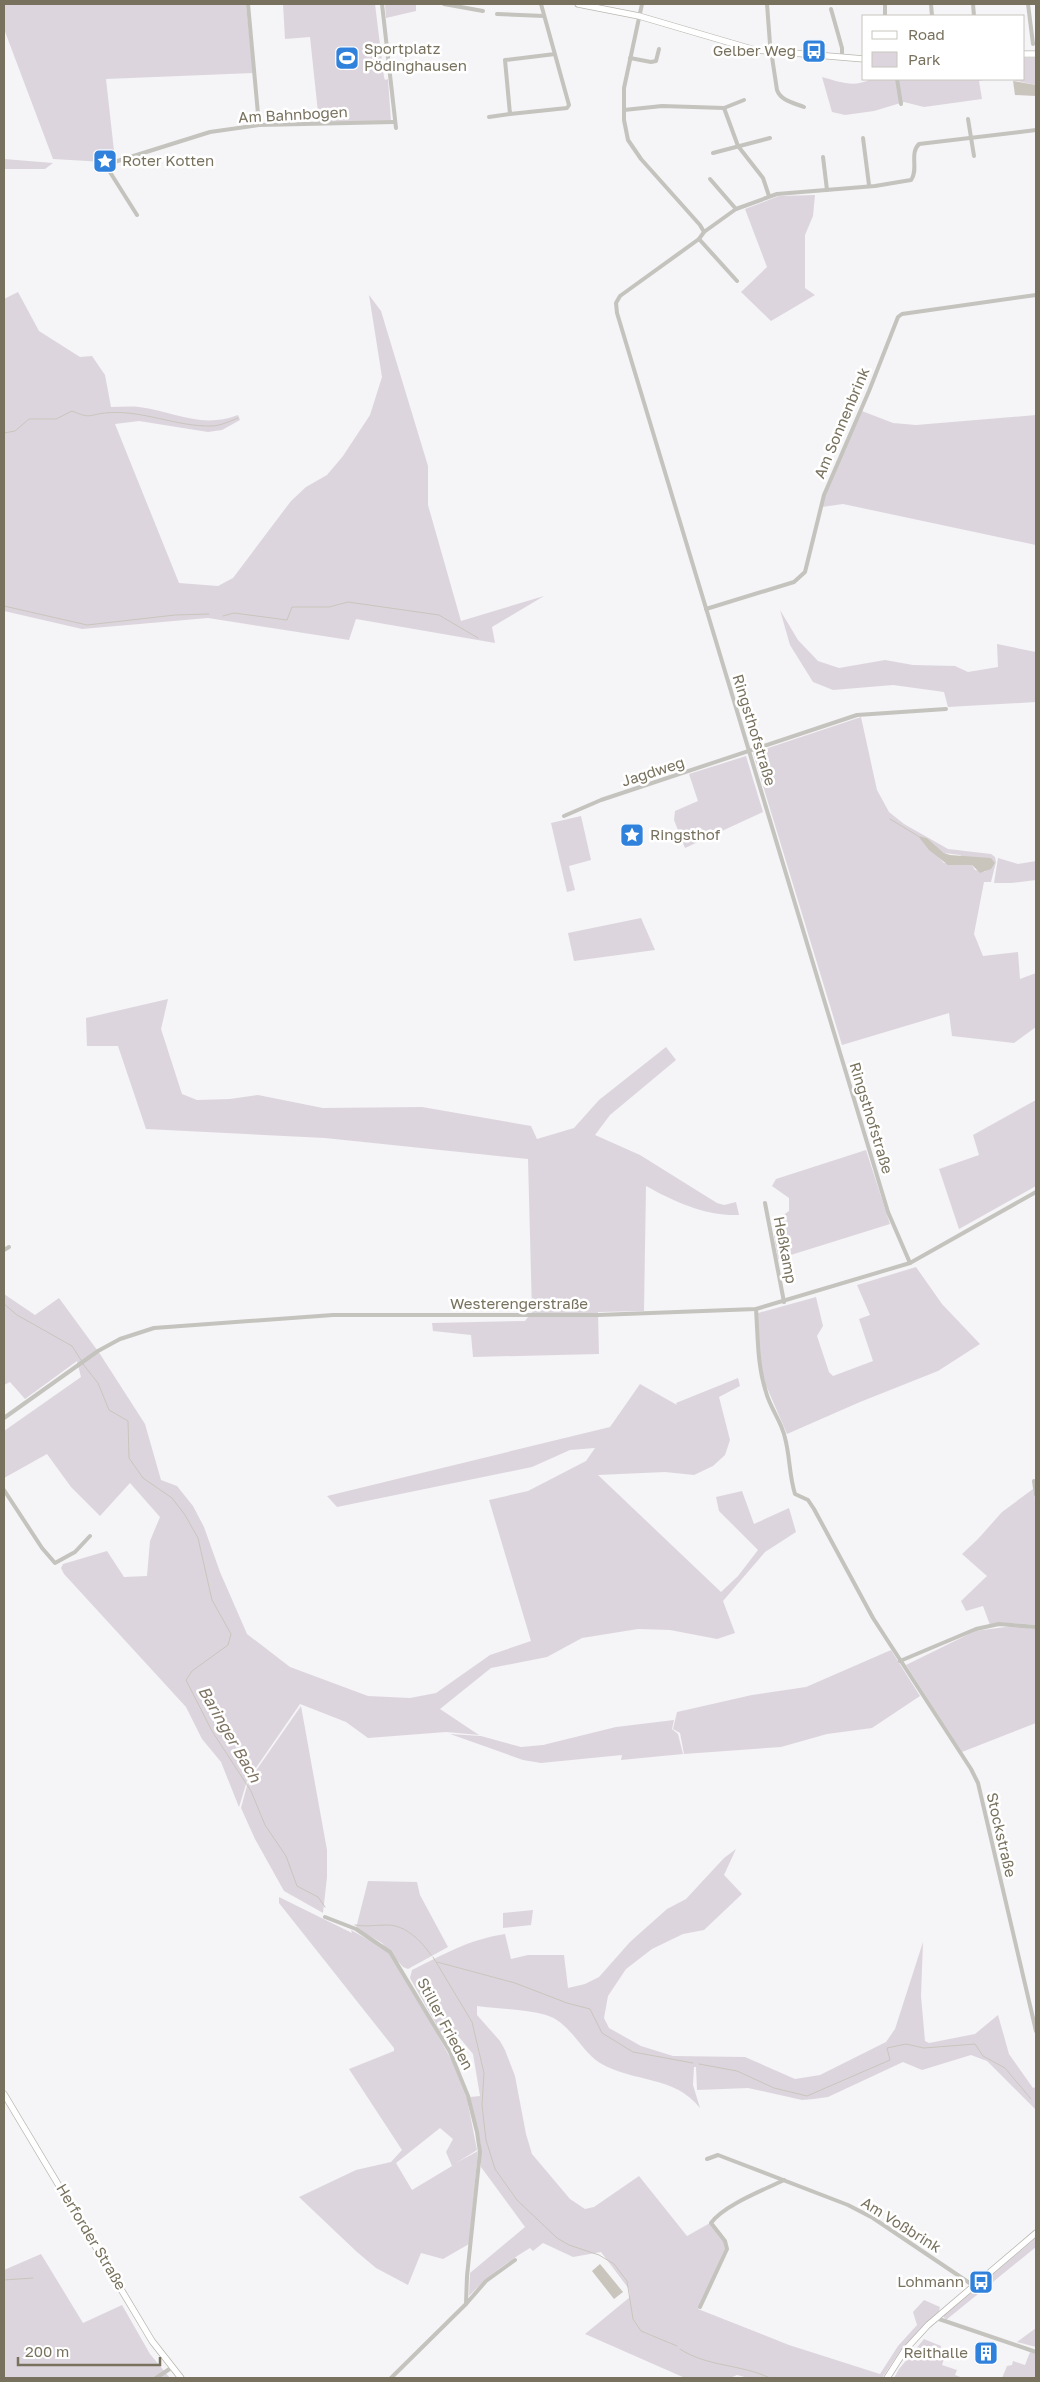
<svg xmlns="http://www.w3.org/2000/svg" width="1040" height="2382" font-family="'Golos Text',sans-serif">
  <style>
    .green { fill: #ddd5dd; fill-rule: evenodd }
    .water { fill: #cac5bc }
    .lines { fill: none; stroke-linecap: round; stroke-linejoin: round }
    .stream { stroke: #cac5bc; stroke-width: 1 }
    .secondary-casing { stroke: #bab8b0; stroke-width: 7 }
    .minor { stroke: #c5c3bd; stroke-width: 4 }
    .secondary { stroke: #fff; stroke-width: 5.5 }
    .labels { text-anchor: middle; stroke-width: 5; stroke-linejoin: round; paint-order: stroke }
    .poi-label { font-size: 15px; fill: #78715e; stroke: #fff; text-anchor: start }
    .street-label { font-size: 15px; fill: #78715e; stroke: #fff }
    .water-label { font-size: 16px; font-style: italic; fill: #7f7363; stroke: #fff }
  </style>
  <rect width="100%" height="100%" fill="#f5f4f7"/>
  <!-- green -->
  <g class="green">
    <path d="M4,4H246L253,73L106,79L115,160L104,162L53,159L4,29Z"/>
    <path d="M283,4H375L384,77L385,80L388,79L391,121L319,122L310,37L285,39Z"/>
    <path d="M385,4H416V11L386,18Z"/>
    <path d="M1024,58H1036V85L1007,79H1024Z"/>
    <path d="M822,77C840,82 854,88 871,79H988L979,81L982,99L924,107L904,102L874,111L845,115L832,112Z"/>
    <path d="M4,159L53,163L45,169H4Z"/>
    <path d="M815,195L813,216L805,235V288L815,295L771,321L741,292L767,267L745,209L779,196Z"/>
    <path d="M18,292L39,331L80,357L92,356L105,375L111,407C120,407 130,406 139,407C175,412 202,429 238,415L240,420L222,430L208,432L139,421L115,424L179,583L218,586L233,578L291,501L306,487L327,475L343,456L370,415L382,377L369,295L381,311L428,466V505L461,621L544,596L492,627L495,643L356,619L349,640L208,618L82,629L4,611V299Z"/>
    <path d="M862,411L893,423L916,425L1036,415V545L843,504L822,507L825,495Z"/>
    <path d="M780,610L798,640L818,661L839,668L885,660L913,665L955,666L968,672L998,667L997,644L1036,652V702L948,707L944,692L893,685L833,690L813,682L790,645Z"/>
    <path d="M861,717L877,790L889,812L904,824L948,849L991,854L995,857L996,862L991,882H984L974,934L983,956L1018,952L1020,979L1036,973V1027L1014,1043L952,1036L949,1013L842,1045L753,753ZM919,837L927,838L944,853L960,855L986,872L975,870L972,865L944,863Z"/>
    <path d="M746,756L763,812L685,848L674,820L675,811L698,801L689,774Z"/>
    <path d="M581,816L591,860L569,866L575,890L567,892L551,823Z"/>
    <path d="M998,858L1018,864L1036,861V880L1011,883H994Z"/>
    <path d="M641,918L655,950L574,961L568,933Z"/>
    <path d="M168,999L161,1029L182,1094L197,1100L230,1099L258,1095L323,1108L422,1107L531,1126L537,1139L574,1128L599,1100L666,1047L676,1060L610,1115L595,1135L640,1155L717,1203L724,1205L736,1202L739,1215C705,1216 675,1202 646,1186L644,1311L598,1312L599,1354L473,1357L471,1335L433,1331L432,1323L525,1321L532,1312L528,1159L325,1138L146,1129L118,1046H87L86,1018Z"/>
    <path d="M1036,1100V1186L959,1229L939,1169L979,1155L973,1135Z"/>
    <path d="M866,1150L890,1224L778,1259C775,1235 767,1226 789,1211V1198L772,1186L776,1179Z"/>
    <path d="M916,1267L942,1304L980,1344L938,1371L860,1402L787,1434L765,1383L759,1355L758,1313L816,1297L823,1326L817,1336L829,1372L833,1376L873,1361L859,1319L870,1315L857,1285Z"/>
    <path d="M4,1294L35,1315L59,1298L100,1354L145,1424L161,1480L177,1486L193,1506L204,1527L220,1572L247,1634L290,1667L368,1696L410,1698L436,1693L490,1655L531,1641L489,1500L528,1491L586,1461L595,1448L570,1450L532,1467L337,1507L327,1496L610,1427L640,1384L677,1405L676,1403L738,1378L740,1386L719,1397L730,1440L725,1455L713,1466L694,1475L665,1472L598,1475L721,1592L738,1576L758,1550L719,1511L716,1497L742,1491L754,1524L789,1508L796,1532L765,1552L723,1601L735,1633L717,1639L670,1630L638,1629L582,1638L547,1657L491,1668L440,1709L479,1735L446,1732L368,1738L346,1722L300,1704L247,1781L239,1807L221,1762L202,1739L186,1707L64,1574L61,1568L63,1564L107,1551L124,1577L147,1576L150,1541L160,1517L130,1483L100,1516L71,1487L47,1454L4,1478V1431L81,1377L77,1361L25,1399L10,1382L4,1385Z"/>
    <path d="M1033,1489L1036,1503V1625L1013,1623L990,1625L983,1606L966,1611L961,1601L987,1576L962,1554L978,1539L1002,1512Z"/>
    <path d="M1013,1626L1036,1629V1723L962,1752L906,1665L975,1631Z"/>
    <path d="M891,1650L920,1696L872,1728L827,1734L781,1747L684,1754L680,1733L673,1729L677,1712L752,1695L806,1687Z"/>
    <path d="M301,1706L327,1850V1877L323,1913L284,1891L255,1839L241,1808L248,1782Z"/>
    <path d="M674,1720L672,1729L678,1734L683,1754L621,1760L622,1755L541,1763L523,1760L450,1734L481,1736L521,1747L543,1745L616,1727Z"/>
    <path d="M736,1849L724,1875L742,1894L704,1930L683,1934L652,1949L626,1969L608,1996L604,2018L609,2028L641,2046L673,2056L745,2057L795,2079L820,2075L886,2042L895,2029L923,1942L921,1996L925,2041L929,2043L975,2034L998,2015L1009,2054L1033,2088L1036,2087V2110L987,2061L971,2055L922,2070L903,2062L828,2097L814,2099L802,2100L748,2088L697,2090L696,2067H694L693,2085L700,2108C674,2075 634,2083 600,2063C580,2050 570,2022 546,2015C525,2009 499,2009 477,2006V2015L500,2041L505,2050L515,2076L526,2134L532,2154L570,2199L585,2209L594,2207L639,2176L687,2236L710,2223L724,2242L725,2249L698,2309L789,2345L880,2374L898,2346L917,2325L913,2312L924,2300L940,2307L939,2311L900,2351L882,2378H749L737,2375L730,2378H685L585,2334L630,2297L629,2289L601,2252L573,2257L543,2243L533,2251L530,2248C507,2262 487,2277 469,2296L470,2273L525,2227L481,2167V2145L470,2097L480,2096L473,2054L454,2031L444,2038L410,1978L412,1970C445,1954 467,1940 505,1934L511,1959L528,1955H564L568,1988L585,1984L599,1977L630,1942L667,1909L686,1899L724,1858Z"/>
    <path d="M368,1881L417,1882L420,1895L448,1947L408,1969L403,1967L382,1943L356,1928Z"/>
    <path d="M279,1897L352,1933L351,1930L387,1950L405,1976L452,2061L467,2099L477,2150L456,2163L478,2151L469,2244L443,2259L421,2253L408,2285L376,2268L357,2252L299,2197L356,2170L391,2162L402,2150L349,2069L394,2051V2048L279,1903ZM440,2128L453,2139L446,2152L452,2166L412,2190L396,2163Z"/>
    <path d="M533,1910L531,1925L503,1928V1913Z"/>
    <path d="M1036,2238V2247L946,2320L943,2316Z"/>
    <path d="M41,2254L83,2323L122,2305L150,2354L170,2378H4V2270Z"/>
    <path d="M1036,2328V2347L1017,2342Z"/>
    <path d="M924,2339L941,2346L940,2356L944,2359L942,2365L957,2370L955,2375L963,2378H894L899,2369Z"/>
    <path d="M1030,2352L1036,2354V2378H1002L1007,2366L1012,2365L1013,2361L1025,2365Z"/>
  </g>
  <!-- water -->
  <g class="water">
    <path d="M1013,81L1036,85V96L1015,95Z"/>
    <path d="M918,836L927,838L944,853L950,855L991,858L995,863L991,869L980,873L972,865H948L929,850Z"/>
    <path d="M600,2264L623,2292L614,2299L592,2271Z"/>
  </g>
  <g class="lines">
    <!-- stream -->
    <g class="stream">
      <path d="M4,433L15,431L29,419H56L72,411C91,419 88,415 105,413C141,409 176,427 212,426C220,426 230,421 238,418"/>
      <path d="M4,606L87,625L175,615L209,614"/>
      <path d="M223,616L234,613L287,620L292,607H329L348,602L439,615L478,638"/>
      <path d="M890,819L918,836"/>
      <path d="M4,1304L17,1315L72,1346L81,1360"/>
      <path d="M83,1364L98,1383L109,1410L128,1421L129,1458L143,1478L172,1498L185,1515L198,1538L212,1600L231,1634L228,1645L192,1671L186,1680L212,1731L251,1791L265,1825L286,1856L297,1886L318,1897L325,1907"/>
      <path d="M355,1925C367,1927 376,1925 387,1925C406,1925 421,1941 431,1955"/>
      <path d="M433,1957L472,2022L484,2073L482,2105L486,2140L495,2169L517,2200L557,2238L569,2245L599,2255L614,2264L627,2281L633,2319L641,2331L677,2346"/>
      <path d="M437,1962L515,1983L567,2003L590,2009L602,2033L633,2052L693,2063"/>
      <path d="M699,2064L737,2071L774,2088L807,2096L890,2060L887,2048L906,2044L924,2048L975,2044L983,2056L1005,2068L1031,2099"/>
      <path d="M4,2280L33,2278"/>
      <path d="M680,2349C707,2367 741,2364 770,2378"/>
    </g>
    <!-- secondary casing -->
    <g class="secondary-casing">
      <g id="secondary">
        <path d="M578,4L639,16L755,50L864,59"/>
        <path d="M1024,54H1036"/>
        <path d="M4,2094L152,2341L181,2378"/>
        <path d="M887,2378L905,2350L928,2325L1036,2233"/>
      </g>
    </g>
    <!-- minor -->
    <g class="minor">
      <path d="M248,4L259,125"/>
      <path d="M382,4L396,128"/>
      <path d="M444,4L483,11"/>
      <path d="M541,4L569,105L567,108L510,114L505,60L555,54"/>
      <path d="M642,4L624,88V120L628,140L641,159L700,225L704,232L699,239L620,296L616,303L617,313L888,1212L910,1263"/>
      <path d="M767,4L770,44L777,90C781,101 794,103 804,107"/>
      <path d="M885,4V16"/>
      <path d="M931,4L932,16"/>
      <path d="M973,4L974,16"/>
      <path d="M1028,4L1033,44"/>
      <path d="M831,9L842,48V57"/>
      <path d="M497,14L544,16"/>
      <path d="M630,58L651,62L656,61L659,49"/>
      <path d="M897,79L901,104"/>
      <path d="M724,108L744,100"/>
      <path d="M624,110L662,106L724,108L738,146L763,178L769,196"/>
      <path d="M489,117L510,114"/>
      <path d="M968,119L974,156"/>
      <path d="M863,138L869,185"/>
      <path d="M713,153L770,138"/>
      <path d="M823,157L827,190"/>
      <path d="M710,179L736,209"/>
      <path d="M137,215L108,169V164L210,132L259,125L394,122"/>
      <path d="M704,232L736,209L777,194L875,186L911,180C919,169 909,154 919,144L1036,130"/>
      <path d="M699,239L737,281"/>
      <path d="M706,609L794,582L805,572L824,495L869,391L898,317L902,314L1036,295"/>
      <path d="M564,816L601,800L857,715L946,709"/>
      <path d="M765,1203L784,1302"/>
      <path d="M4,1250L9,1247"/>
      <path d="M756,1309C758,1337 757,1364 766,1392C770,1408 782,1422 785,1438C790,1456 789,1475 795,1494L808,1500L814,1509L873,1618L971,1769L978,1783L1036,2031"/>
      <path d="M4,1418L98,1351L120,1339L154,1328L333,1315H598L756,1309L910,1263L1036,1192"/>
      <path d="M1034,1481L1036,1495"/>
      <path d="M4,1490L42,1548L55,1563L75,1552L90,1536"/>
      <path d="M900,1661L976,1629L999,1624L1036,1627"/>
      <path d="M325,1917L356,1929L390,1952L450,2052L468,2096L477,2132L480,2152L467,2276L466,2304L391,2378"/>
      <path d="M707,2159L718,2155L848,2205L873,2218L974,2286"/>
      <path d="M466,2304L486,2281L515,2260"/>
      <path d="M700,2307L727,2249L725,2241L711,2223C724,2205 764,2190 784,2180"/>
      <path d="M936,2318L1036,2352"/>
      <path d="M156,2378L171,2368"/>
    </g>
    <!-- secondary -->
    <use href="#secondary" class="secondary"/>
  </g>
  <!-- icons -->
  <defs>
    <g id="bus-square" transform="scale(1.25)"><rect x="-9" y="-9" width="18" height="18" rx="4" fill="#2f81db" stroke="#fff"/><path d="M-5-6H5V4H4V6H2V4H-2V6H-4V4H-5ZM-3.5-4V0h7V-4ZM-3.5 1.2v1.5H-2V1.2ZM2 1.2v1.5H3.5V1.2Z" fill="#fff"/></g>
    <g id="stadium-square" transform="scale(1.25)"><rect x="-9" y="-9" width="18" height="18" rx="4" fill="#2f81db" stroke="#fff"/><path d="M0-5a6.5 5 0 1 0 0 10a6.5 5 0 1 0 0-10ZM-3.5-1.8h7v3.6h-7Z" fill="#fff"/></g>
    <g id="sight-square" transform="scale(1.25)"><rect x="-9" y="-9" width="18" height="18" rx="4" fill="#2f81db" stroke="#fff"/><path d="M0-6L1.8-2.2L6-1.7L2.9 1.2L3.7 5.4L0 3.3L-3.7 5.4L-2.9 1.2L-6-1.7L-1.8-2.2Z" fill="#fff"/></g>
    <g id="building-square" transform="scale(1.25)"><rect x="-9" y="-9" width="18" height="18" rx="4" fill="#2f81db" stroke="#fff"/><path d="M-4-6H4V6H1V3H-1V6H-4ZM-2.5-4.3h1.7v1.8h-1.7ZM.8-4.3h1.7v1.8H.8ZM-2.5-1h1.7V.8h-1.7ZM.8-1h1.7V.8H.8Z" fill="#fff"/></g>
  </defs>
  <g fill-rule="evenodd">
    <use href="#bus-square" x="814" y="51"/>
    <use href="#stadium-square" x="347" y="58"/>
    <use href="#sight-square" x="105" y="161"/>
    <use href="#sight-square" x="632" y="835"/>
    <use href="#bus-square" x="981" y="2282"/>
    <use href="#building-square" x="986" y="2353"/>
  </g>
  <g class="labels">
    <!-- poi labels -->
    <g class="poi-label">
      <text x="364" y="54">Sportplatz<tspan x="364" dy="17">Pödinghausen</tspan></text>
      <text x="796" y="56" text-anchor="end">Gelber Weg</text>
      <text x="122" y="166">Roter Kotten</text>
      <text x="650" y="840">Ringsthof</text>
      <text x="964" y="2287" text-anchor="end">Lohmann</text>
      <text x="968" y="2358" text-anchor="end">Reithalle</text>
    </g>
    <!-- street labels -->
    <g class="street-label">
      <text transform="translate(293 115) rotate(-3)" y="5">Am Bahnbogen</text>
      <text transform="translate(842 423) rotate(-67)" y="5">Am Sonnenbrink</text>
      <text transform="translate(754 730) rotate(73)" y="5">Ringsthofstraße</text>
      <text transform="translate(653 772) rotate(-18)" y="5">Jagdweg</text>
      <text transform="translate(871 1118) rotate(73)" y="5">Ringsthofstraße</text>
      <text transform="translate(785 1250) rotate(79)" y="5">Heßkamp</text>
      <text x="519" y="1309">Westerengerstraße</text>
      <text transform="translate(1001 1835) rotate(77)" y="5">Stockstraße</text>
      <text transform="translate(445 2024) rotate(62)" y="5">Stiller Frieden</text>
      <text transform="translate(901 2225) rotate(32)" y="5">Am Voßbrink</text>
      <text transform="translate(91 2237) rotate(59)" y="5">Herforder Straße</text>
    </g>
    <!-- water labels -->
    <g class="water-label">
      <text transform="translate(230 1734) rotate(60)" y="6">Baringer Bach</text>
    </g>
  </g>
  <!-- border -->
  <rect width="1040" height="2382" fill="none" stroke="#78715e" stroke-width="10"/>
  <!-- legend -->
  <rect x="862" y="15" width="162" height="65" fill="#ffffff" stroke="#c9c6bf"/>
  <rect x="872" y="31" width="25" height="8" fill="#ffffff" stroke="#c9c6bf"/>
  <text x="908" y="40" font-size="15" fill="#78715e">Road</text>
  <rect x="872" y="52" width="25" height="15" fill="#ddd5dd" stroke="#c9c6bf"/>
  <text x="908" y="65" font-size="15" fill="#78715e">Park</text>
  <!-- scale -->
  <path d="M18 2357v8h142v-8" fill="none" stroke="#78715e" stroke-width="2.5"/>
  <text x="25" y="2357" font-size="15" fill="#78715e" stroke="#ffffff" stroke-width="4" paint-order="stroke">200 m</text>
</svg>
